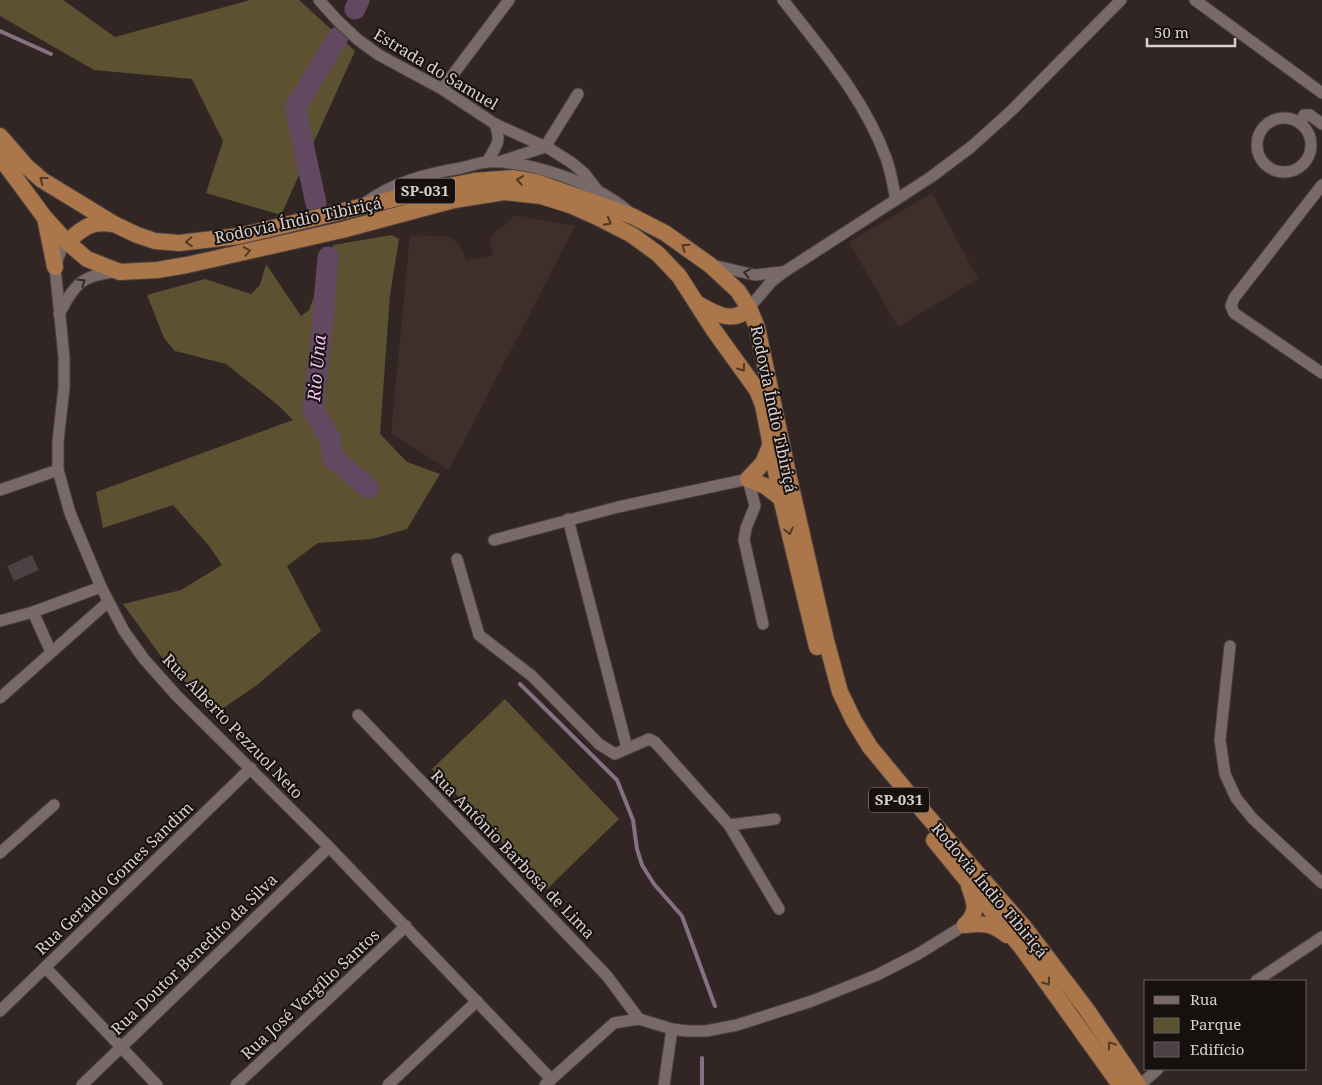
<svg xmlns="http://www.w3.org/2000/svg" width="1322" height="1085" font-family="'Noto Serif',serif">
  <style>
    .built { fill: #402e2a }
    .green { fill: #5c5131 }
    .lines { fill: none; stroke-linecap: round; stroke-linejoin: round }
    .stream { stroke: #867183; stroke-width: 4 }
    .river { stroke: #634862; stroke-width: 21 }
    .building { fill: #4e4145 }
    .minor-casing { stroke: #4b413f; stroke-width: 13 }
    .highway-casing { stroke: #4b413f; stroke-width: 18 }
    .minor { stroke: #786a68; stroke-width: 11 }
    .highway { stroke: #ab7649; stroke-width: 16 }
    .oneway { stroke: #523926 }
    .oneway2 { stroke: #332b2a }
    .labels { text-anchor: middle; stroke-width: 4; stroke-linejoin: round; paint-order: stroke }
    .shield { fill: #16100f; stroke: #9e9695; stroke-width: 1 }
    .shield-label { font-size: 15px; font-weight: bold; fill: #d8d0cf }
    .street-label { font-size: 16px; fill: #d8d0cf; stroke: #16100f }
    .water-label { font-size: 18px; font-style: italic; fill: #efbded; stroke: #16100f }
  </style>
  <rect width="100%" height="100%" fill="#322624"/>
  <!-- built -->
  <g class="built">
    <path d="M932,193L978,279L898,327L849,242Z"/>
    <path d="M516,215L575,226L449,470L391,434L410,235L442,236L452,238L460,246L466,260L493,255L490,245L491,236Z"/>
  </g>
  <!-- green -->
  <g class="green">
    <path d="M0,0H63L115,37L250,0H299L355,51L281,215L206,193L223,141L192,79L94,70L0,16Z"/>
    <path d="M392,235L399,239L390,295L380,434L407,462L440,474L407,529L372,539L318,543L287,566L321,631L257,685L216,713L163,659L123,604L181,590L222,565L210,547L173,505L103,528L96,492L293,420L278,405L226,364L175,351L164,338L147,295L205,279L251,294L260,285L266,264L301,316L309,310L333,245Z"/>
    <path d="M505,699L619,819L547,889L432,769Z"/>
  </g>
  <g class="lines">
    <!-- stream -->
    <g class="stream">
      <path d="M0,31L51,54"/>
      <path d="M520,684L617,780L633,820L637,849L642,865L654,884L682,916L715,1006"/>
      <path d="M702,1058V1085"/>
    </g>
    <!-- river -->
    <g class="river">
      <path d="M355,9L359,0"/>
      <path d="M316,203L295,108L338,37"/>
      <path d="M328,257L321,339L313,409L330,439L333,458L369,488"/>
    </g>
  </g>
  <!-- building -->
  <path class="building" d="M32,555L39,570L14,581L7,566Z"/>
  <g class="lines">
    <!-- minor casing -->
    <g class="minor-casing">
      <g id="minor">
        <path d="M319,0L337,20L357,39L379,55L442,89L495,124L550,149L572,163L585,174L598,191"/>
        <path d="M783,0C821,49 865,99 886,158C891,171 893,186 896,200"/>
        <path d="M1195,0L1322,93"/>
        <path d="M442,89L509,0"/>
        <circle cx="1284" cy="145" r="27"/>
        <path d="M1301,123L1304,115H1310L1322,124"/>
        <path d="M502,161L545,147L578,94"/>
        <path d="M487,162C496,145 502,144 495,124"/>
        <path d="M1322,185L1234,298L1231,306L1234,313L1322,373"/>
        <path d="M365,203C393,182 426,174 461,168C469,166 478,163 487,162C530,160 597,184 629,212"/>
        <path d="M67,242L61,250L55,267L64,357V388L58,441V470L70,513L101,587L124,631L144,659L176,695L329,847L551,1079"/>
        <path d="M712,265L755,275L782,272"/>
        <path d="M749,308L771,282L784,272L931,177L971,147L1011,111L1121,0"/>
        <path d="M59,314C76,283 81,275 117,272"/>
        <path d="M0,490L58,470"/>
        <path d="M568,519L627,748"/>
        <path d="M494,540L618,507L748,479L755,506L746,528L744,540L763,624"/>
        <path d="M457,559L479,635L532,676L599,744L615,754L649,739L655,742L729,825L775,819"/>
        <path d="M33,612L51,652"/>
        <path d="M0,621L33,612L101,587"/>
        <path d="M1230,646L1220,740L1225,774L1236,798L1253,819L1322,883"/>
        <path d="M0,698L108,602"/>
        <path d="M358,715L607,976L639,1019"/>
        <path d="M729,825L779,909"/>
        <path d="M0,853L54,805"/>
        <path d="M45,967L157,1085"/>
        <path d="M1256,981L1322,937"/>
        <path d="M0,1011L251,768"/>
        <path d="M82,1085L329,847"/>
        <path d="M236,1085L406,926"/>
        <path d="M388,1085L477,1001"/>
        <path d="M545,1085L614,1023L639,1019L672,1029L687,1031H706L737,1025L812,1001L877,975L918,954L965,925"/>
        <path d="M664,1085L672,1029"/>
        <path d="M1140,1085L1158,1069"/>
      </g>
    </g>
    <!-- highway casing -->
    <g class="highway-casing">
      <g id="highway">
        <path d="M0,136L26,166L42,180L114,224L137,235L155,241L179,243L239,236L439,188L474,181L514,178L536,182L632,216L665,233L710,265L738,291L749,308L757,327L787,469L826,640L840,692L854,721L870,747L922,810L1024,927L1087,1010L1138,1085"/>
        <path d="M0,157L45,218L67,242L87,259L120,272L157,270L187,265L342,230L454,200L504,192L541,196L570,205L597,217L632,235L658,254L679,276L713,329L757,390L763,405L781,498L817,647"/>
        <path d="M45,218L55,267"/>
        <path d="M67,242C83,228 90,221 112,224"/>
        <path d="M698,304C714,313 733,325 749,308"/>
        <path d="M770,446L763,463L748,479L765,486L781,498"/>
        <path d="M934,840L1022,948L1120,1085"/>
        <path d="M965,925C979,912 975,903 969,886"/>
        <path d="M965,925C984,923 991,923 1007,935"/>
      </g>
    </g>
    <!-- minor -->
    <use href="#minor" class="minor"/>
    <!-- highway -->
    <use href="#highway" class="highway"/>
  </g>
  <!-- one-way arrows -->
  <defs><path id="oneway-chevron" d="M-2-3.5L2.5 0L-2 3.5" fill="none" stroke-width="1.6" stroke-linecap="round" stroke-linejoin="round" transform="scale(1.25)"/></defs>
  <g class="oneway">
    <use href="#oneway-chevron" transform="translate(43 180) rotate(-143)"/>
    <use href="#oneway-chevron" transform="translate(520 180) rotate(-171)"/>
    <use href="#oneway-chevron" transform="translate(608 222) rotate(28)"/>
    <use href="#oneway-chevron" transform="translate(189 242) rotate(175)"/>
    <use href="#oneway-chevron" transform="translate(685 247) rotate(-145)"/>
    <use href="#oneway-chevron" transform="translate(247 251) rotate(-12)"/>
    <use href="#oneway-chevron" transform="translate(742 368) rotate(55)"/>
    <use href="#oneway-chevron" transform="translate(789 531) rotate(77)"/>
    <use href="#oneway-chevron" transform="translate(1047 982) rotate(54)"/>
    <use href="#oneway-chevron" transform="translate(1111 1045) rotate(-124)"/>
  </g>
  <g class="oneway2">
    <use href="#oneway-chevron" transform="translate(747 273) rotate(-169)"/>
    <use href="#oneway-chevron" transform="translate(82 282) rotate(-35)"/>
  </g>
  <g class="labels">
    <!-- shield labels -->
    <g class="shield">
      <rect x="395" y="178.5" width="60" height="25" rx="4"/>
      <rect x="869" y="787.5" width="60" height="25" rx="4"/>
    </g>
    <g class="shield-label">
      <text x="425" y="196">SP-031</text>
      <text x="899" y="805">SP-031</text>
    </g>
    <!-- street labels -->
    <g class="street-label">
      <text transform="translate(436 69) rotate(31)" y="6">Estrada do Samuel</text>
      <text transform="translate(298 220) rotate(-12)" y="6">Rodovia Índio Tibiriçá</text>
      <text transform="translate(774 409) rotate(78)" y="6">Rodovia Índio Tibiriçá</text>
      <text transform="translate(233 726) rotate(46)" y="6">Rua Alberto Pezzuol Neto</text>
      <text transform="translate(513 854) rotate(46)" y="6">Rua Antônio Barbosa de Lima</text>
      <text transform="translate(114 878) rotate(-44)" y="6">Rua Geraldo Gomes Sandim</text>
      <text transform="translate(990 890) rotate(50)" y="6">Rodovia Índio Tibiriçá</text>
      <text transform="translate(194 954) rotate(-44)" y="6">Rua Doutor Benedito da Silva</text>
      <text transform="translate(310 994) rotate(-43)" y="6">Rua José Vergílio Santos</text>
    </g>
    <!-- water labels -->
    <g class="water-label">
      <text transform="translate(317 368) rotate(-85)" y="6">Rio Una</text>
    </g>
  </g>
  <!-- legend -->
  <rect x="1144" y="980" width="162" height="90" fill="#16100f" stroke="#645d5c"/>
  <rect x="1154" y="996" width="25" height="8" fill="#786a68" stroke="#645d5c"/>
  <text x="1190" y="1005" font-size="15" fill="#d8d0cf">Rua</text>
  <rect x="1154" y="1018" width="25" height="15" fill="#5c5131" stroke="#645d5c"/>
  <text x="1190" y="1030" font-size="15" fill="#d8d0cf">Parque</text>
  <rect x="1154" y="1042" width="25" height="15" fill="#4e4145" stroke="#645d5c"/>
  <text x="1190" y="1055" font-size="15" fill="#d8d0cf">Edifício</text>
  <!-- scale -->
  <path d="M1147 38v8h88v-8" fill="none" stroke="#d8d0cf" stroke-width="2.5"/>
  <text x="1154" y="38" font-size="15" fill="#d8d0cf" stroke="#16100f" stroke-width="4" paint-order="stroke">50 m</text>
</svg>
